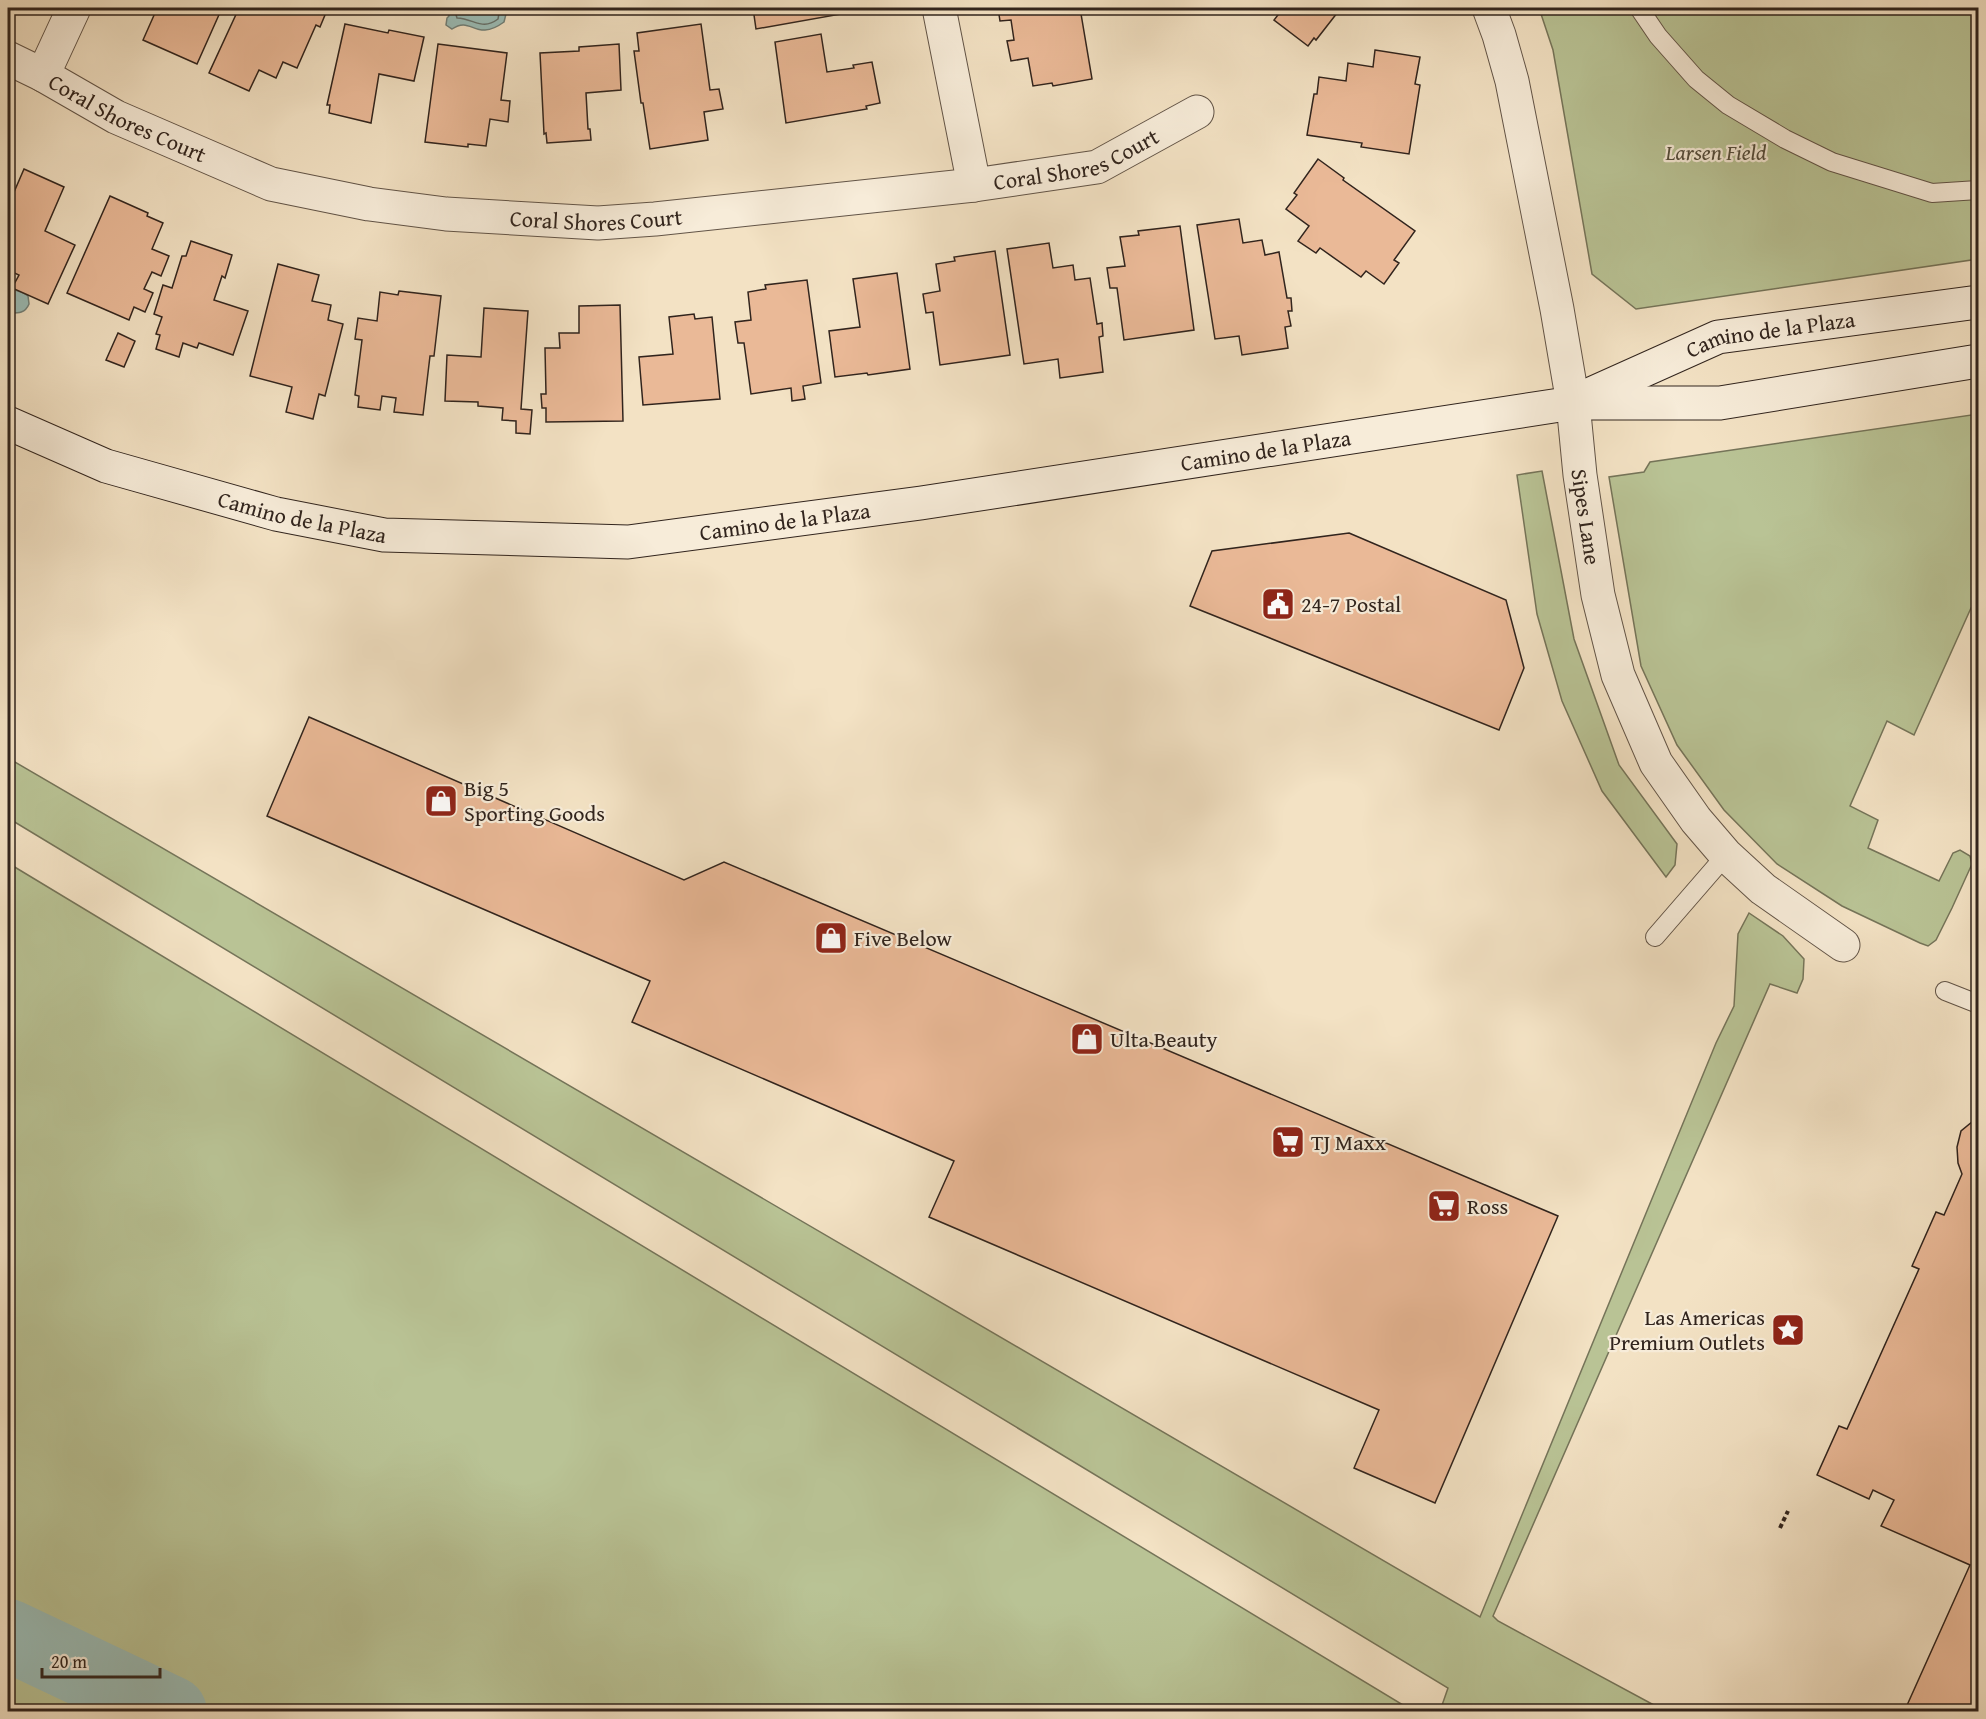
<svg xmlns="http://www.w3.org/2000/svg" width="1986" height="1719" font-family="'Gentium Book Plus',serif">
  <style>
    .green { fill: #b9c395; stroke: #757459; stroke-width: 1.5 }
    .water { fill: #9bbdb7; stroke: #718079; stroke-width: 1.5 }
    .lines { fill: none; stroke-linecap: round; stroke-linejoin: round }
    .shore { stroke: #66706a; stroke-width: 1.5 }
    .river { stroke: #9bbdb7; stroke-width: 72 }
    .building { fill: #eab997; stroke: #31241d; stroke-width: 1.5 }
    .service-casing { stroke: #625447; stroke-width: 20 }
    .minor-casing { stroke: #625447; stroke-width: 35 }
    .tertiary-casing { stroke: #625447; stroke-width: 35 }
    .secondary-casing { stroke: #31241d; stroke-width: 35 }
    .path { stroke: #31241d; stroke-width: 4; stroke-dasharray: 4.5 3; stroke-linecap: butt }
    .service { stroke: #f7ecd9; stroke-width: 18 }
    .minor { stroke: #f7ecd9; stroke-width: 33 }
    .tertiary { stroke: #f7ecd9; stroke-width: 33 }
    .secondary { stroke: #f7ecd9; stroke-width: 33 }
    .labels { text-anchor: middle; stroke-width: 4.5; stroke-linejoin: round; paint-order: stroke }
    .street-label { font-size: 22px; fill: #31241d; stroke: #f7ecd9 }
    .park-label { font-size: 22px; font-style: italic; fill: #534c3b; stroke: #f7ecd9 }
    .poi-label { font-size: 22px; fill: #31241d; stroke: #f7ecd9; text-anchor: start }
  </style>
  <rect width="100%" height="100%" fill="#f3e2c4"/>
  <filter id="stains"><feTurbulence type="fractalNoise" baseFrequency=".00333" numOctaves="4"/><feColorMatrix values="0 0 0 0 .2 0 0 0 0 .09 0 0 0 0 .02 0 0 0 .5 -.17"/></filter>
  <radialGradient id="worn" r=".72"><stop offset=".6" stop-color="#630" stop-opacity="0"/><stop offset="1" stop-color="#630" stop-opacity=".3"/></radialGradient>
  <!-- green -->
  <g class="green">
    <path d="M1539,8H1978V259L1636,309L1592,274L1553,50Z"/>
    <path d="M1978,414V611L1971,608L1914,735L1887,721L1850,806L1878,820L1868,848L1939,881L1953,853L1960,850L1970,856L1972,864L1952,908L1936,940L1928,946L1920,943L1842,906L1777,864L1724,810L1677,745L1641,666L1609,477L1644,472L1650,462Z"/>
    <path d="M1542,471L1574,639L1619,765L1677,844L1675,865L1666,877L1602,791L1562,701L1537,614L1517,475Z"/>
    <path d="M8,758L1480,1617L1716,1043L1734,1006L1738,934L1749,913L1783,936L1804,959L1803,979L1797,993L1770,984L1493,1616L1498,1621L1665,1711H1440L1448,1688L8,818Z"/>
    <path d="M8,863L1413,1711H8Z"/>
  </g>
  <!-- water -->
  <g class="water">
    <path d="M448,8H505L506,14L504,22C475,43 472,15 452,29L446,25L447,18L449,16Z"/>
    <path d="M8,280L9,281L8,286C14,292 22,290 28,296L29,304C25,314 17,313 8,313Z"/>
  </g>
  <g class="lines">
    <!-- shore -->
    <path class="shore" d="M454,8L457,18C475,19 482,31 498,19L500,8"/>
    <!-- river -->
    <path class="river" d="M8,1635L171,1712"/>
  </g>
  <!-- building -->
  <g class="building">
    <path d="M142,8H222L197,64L143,40L155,13Z"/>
    <path d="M239,8H324L322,13L325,15L320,27L316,25L297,68L283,62L276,78L259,70L249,91L209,73Z"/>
    <path d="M753,8H857L858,11L756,29Z"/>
    <path d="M998,8H1080L1092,79L1053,86L1052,83L1033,86L1028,58L1011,61L1007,41L1014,40L1011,20L1000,21Z"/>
    <path d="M1287,8H1341L1316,40L1314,38L1308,46L1274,20L1281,11L1283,12Z"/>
    <path d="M345,24L388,33L389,30L424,37L414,81L379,74L371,123L329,113L330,105H327Z"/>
    <path d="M701,24L710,90L719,89L723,109L704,112L708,140L650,149L643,103H641L634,51H639L637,33Z"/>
    <path d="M821,34L827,72L854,68L853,65L872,62L880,103L866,106L867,109L786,123L775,42Z"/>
    <path d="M438,44L507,53L501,100L510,101L508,122L490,119L486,146L468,144V147L425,142Z"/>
    <path d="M619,44L621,90L586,93L588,129H590L591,140L547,143L546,133L544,134L540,53L579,51V47Z"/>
    <path d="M1375,50L1420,57L1415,84L1420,85L1409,154L1361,147L1362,143L1307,135L1314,94H1317L1319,77L1346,81L1348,63L1373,67Z"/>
    <path d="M1318,159L1344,178L1343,180L1415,231L1394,260L1399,263L1384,284L1366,271L1361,277L1320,248L1316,253L1298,241L1309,226L1286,209L1297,195L1294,193Z"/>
    <path d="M24,169L64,187L45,231L75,245L48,304L12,288L19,275L8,270V206Z"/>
    <path d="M110,196L148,213L147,216L163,223L152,249L169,256L161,276L152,272L144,289L153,293L145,312L134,307L129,320L67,293Z"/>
    <path d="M1239,219L1243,243L1262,240L1265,255L1279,252L1287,298H1291L1292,311H1288L1291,326L1285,327L1288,348L1242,355L1239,336L1215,339L1197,225Z"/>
    <path d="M1180,226L1194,330L1124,340L1117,288H1110L1107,268L1125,266L1120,237L1139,235L1138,231Z"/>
    <path d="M191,241L232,255L225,278L222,276L214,300L248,311L233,355L199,343L197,348L183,343L179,357L156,349L160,335L156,334L162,317L154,314L163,285L172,288L182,256H186Z"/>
    <path d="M1049,243L1053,268L1073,265L1075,280L1090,278L1097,324L1102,323L1103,336L1099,337L1103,372L1060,378L1058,359L1024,364L1007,249Z"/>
    <path d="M995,251L1010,355L940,365L933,312L926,313L923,294L940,291L936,264L955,261L954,257Z"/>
    <path d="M278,264L319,275L312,301L331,305L328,320L343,324L325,396L319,394L313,419L286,412L292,387L250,376Z"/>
    <path d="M897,273L910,369L868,375L867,373L835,377L829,331L860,327L853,279Z"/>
    <path d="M807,280L821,383L803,386L805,399L792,401L791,388L751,394L744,343H738L735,322L751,320L748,292L766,289L765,285Z"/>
    <path d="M399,291L441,296L434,356H430L423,415L394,412L396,398L382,396L380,410L358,407L359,396L355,395L362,340L355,339L358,318L377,321L380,292L398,295Z"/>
    <path d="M620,305L623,421L546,422V408H542L541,394H546L545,348H560L559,333H579V306Z"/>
    <path d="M484,308L528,311L521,409L532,410L530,434L516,433V421L502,420L503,408L478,406V402L445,401L447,355L481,357Z"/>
    <path d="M694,314L695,319L712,317L720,399L643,405L639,357L673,354L669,317Z"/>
    <path d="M118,333L135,341L124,367L106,360Z"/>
    <path d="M1349,533L1506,600L1524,668L1499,730L1190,606L1212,551Z"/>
    <path d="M309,717L684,880L724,862L1558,1216L1435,1503L1354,1468L1379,1410L929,1217L954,1161L632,1022L650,981L267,816Z"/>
    <path d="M1978,1117V1712H1904L1970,1565L1881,1526L1894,1500L1873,1490L1869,1499L1817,1475L1839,1426L1847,1429L1919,1269L1912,1266L1936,1212L1944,1215L1962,1174L1958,1163L1957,1147L1961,1131Z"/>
  </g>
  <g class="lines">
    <!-- service casing -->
    <g class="service-casing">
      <g id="service">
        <path d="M1639,8L1658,36L1696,79L1728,105L1785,139L1832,162L1932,193L1978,190"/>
        <path d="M1655,937L1726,855"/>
        <path d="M1945,991L1978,1004"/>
      </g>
    </g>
    <!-- minor casing -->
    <g class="minor-casing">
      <g id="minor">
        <path d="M939,8L974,185"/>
        <path id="s1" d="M8,58L43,75L116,117L271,184L369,204L446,214L598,223L655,219L974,185L1097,167L1197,112"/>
        <path d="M43,75L74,8"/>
      </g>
    </g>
    <!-- tertiary casing -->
    <g class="tertiary-casing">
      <g id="tertiary">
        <path id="s2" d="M1489,8L1499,35L1512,81L1557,309L1573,403L1580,475L1598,595L1618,675L1656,763L1696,820L1726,855L1763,889L1843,945"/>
      </g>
    </g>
    <!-- secondary casing -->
    <g class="secondary-casing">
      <g id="secondary">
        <path id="s3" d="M1582,398L1718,337L1978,302"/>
        <path id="s4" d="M8,423L106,466L276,514L384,535L628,542L921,503L1573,403H1720L1978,361"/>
      </g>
    </g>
    <!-- path -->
    <path class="path" d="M1780,1528L1788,1511"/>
    <!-- service -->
    <use href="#service" class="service"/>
    <!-- minor -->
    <use href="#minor" class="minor"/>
    <!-- tertiary -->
    <use href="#tertiary" class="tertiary"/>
    <!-- secondary -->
    <use href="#secondary" class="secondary"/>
  </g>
  <!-- icons -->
  <defs>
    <g id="civic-square" transform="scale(1.725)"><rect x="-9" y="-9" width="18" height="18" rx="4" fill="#8f2418" stroke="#f7ecd9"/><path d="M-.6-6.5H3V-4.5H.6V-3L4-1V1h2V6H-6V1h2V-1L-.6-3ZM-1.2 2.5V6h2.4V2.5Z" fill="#fff"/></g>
    <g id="shop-square" transform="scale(1.725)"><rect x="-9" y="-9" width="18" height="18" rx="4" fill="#8f2418" stroke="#f7ecd9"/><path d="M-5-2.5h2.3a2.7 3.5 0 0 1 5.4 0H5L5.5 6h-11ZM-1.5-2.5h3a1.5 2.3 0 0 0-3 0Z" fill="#fff"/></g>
    <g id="supermarket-square" transform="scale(1.725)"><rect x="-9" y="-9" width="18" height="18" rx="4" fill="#8f2418" stroke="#f7ecd9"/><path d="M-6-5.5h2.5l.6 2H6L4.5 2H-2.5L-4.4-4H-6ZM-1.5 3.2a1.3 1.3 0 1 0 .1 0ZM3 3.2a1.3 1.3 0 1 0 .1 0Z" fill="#fff"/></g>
    <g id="sight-square" transform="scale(1.725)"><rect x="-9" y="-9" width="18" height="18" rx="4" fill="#8f2418" stroke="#f7ecd9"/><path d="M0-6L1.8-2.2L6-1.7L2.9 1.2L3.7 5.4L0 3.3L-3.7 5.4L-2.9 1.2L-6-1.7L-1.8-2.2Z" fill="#fff"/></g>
  </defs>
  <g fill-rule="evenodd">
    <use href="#civic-square" x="1278" y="604"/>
    <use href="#shop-square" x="441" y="801"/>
    <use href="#shop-square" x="831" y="938"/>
    <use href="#shop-square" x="1087" y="1039"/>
    <use href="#supermarket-square" x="1288" y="1142"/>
    <use href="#supermarket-square" x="1444" y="1206"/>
    <use href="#sight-square" x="1788" y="1330"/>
  </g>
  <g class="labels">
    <!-- street labels -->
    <g class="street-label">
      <text dy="8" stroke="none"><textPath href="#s1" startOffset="134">Coral Shores Court</textPath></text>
      <text dy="8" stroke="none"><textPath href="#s1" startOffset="1106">Coral Shores Court</textPath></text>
      <text dy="8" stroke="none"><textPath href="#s1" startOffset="620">Coral Shores Court</textPath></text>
      <text dy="8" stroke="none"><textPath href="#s3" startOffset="201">Camino de la Plaza</textPath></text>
      <text dy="8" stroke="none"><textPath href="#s4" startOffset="1282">Camino de la Plaza</textPath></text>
      <text dy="8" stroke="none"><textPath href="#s4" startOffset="310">Camino de la Plaza</textPath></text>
      <text dy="8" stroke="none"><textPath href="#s2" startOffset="519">Sipes Lane</textPath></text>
      <text dy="8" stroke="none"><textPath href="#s4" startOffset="796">Camino de la Plaza</textPath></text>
    </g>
    <!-- park labels -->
    <g class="park-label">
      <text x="1716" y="160">Larsen Field</text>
    </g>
    <!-- poi labels -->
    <g class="poi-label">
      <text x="1301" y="612">24-7 Postal</text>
      <text x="464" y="796">Big 5<tspan x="464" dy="25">Sporting Goods</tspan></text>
      <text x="854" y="946">Five Below</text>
      <text x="1110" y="1047">Ulta Beauty</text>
      <text x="1311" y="1150">TJ Maxx</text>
      <text x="1467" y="1214">Ross</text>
      <text x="1765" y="1325" text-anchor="end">Las Americas<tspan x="1765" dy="25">Premium Outlets</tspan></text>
    </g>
  </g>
  <!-- margin -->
  <rect width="1986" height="1719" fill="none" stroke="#f3e2c4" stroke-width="30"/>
  <rect x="9" y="9" width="1968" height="1701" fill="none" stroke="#31241d" stroke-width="3"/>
  <rect x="15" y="15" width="1956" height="1689" fill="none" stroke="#31241d" stroke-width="1.5"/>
  <!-- scale -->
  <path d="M42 1668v9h118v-9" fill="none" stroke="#31241d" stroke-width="3"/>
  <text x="51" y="1668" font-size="18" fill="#31241d" stroke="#f7ecd9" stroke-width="4.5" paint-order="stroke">20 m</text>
  <rect width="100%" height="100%" filter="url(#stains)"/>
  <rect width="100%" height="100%" fill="url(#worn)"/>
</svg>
